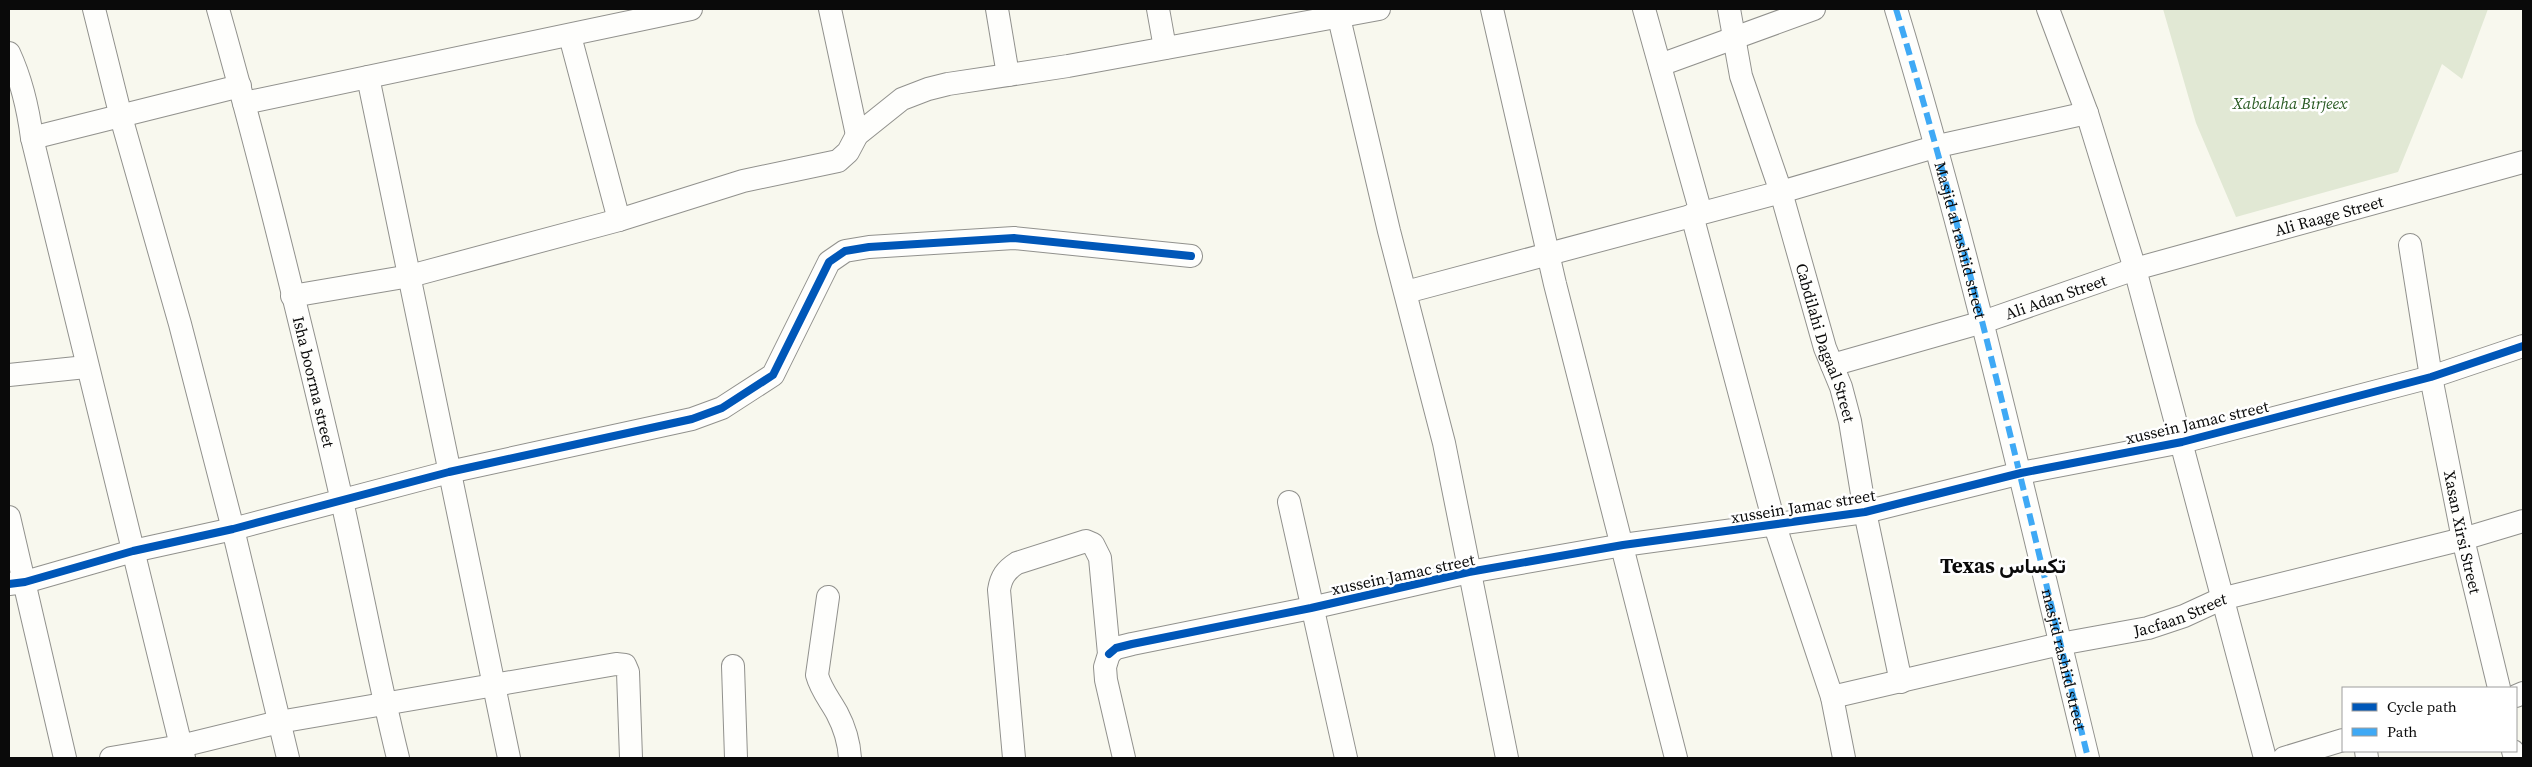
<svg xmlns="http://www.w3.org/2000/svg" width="2532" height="767" font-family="'Source Serif 4',Vazirmatn,serif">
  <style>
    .cemetery { fill: #e1e8d4 }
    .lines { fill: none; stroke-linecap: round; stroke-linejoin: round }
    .minor-casing { stroke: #91918d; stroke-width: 24 }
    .minor { stroke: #fefefc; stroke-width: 22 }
    .quiet { stroke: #3fa9f5; stroke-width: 6; stroke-dasharray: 12 6; stroke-linecap: butt }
    .cycleway-casing { stroke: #fff; stroke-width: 11 }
    .cycleway { stroke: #0057b8; stroke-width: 8 }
    .labels { text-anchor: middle; stroke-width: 5; stroke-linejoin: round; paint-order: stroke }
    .park-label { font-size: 16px; font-style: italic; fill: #285a22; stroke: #fff }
    .street-label { font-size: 16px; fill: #0a0a0a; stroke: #fff }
    .district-label { font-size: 21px; font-weight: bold; fill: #0a0a0a; stroke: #fff }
  </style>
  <rect width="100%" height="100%" fill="#f8f8ee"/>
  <!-- cemetery -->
  <path class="cemetery" d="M2163,9H2488L2462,79L2442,64L2398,172L2236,217L2196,123Z"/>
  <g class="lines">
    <!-- minor casing -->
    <g class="minor-casing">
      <g id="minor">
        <path d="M94,9L121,117L180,324L233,529L288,758"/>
        <path id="s1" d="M218,9C264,171 304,336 342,501C361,586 377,673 398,758"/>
        <path d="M830,9L857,135"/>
        <path d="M997,9L1008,75"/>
        <path d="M1158,9L1165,48"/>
        <path d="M1337,9L1389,231L1444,443L1507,758"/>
        <path d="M1492,9L1555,284L1676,758"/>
        <path d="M1644,9L1701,213"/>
        <path id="s2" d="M1729,9L1741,76L1781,192L1825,348L1841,387L1850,421L1865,512L1901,682"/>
        <path d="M1896,9C1971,256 2027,507 2088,758"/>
        <path d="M2048,9L2087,113L2135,269L2265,758"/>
        <path d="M570,36L619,220"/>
        <path d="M9,53C22,81 28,108 32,138L184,758"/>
        <path d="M1660,65L1814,9"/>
        <path d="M368,77L509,758"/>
        <path d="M244,103L691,9"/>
        <path d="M32,138L240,86"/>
        <path d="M1692,215L1775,526L1832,697L1844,758"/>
        <path id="s3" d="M2410,245L2431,377L2463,539L2499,688"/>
        <path d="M1406,292L1781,192L1938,146L2087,113"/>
        <path d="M292,296L410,276L619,220L743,181L838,161L848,152L857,135L902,99L928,89L948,84L1068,66L1379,9"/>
        <path id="s4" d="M1832,365L1983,322L2135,269L2523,162"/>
        <path d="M9,375L86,367"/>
        <path d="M1289,502L1346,758"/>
        <path d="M9,517L65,758"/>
        <path d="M9,584L25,582L133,551L233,529L449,472L692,419L722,408L773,375L829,262L845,251L869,247L1014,238L1191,256"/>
        <path d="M828,597L817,675C821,690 830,700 837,713C845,728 849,742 850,758"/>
        <path d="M1109,654L1116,648L1132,644L1311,608L1469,572L1623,545L1865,512L2021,473L2182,442L2431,377L2523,346"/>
        <path d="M733,666L736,758"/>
        <path d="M2516,696L2523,693"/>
        <path id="s5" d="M1832,697L2060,644L2148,628L2184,616L2221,599L2463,539L2523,521"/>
        <path d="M2366,751L2367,758"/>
        <path d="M2513,751L2515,758"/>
        <path d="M111,758L181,746L279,722L616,664L625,665L628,672L631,758"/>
        <path d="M1014,758L999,590C1001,577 1006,570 1017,563L1086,541L1093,544L1100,558L1109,654L1105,667L1106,680L1124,758"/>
        <path d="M2284,758L2343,740"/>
      </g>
    </g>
    <!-- minor -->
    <use href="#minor" class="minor"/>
    <!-- quiet -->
    <path class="quiet" id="s6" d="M1896,9C1971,256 2027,507 2088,758"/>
    <!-- cycleway casing -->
    <g class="cycleway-casing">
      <g id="cycleway">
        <path d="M9,584L25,582L133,551L233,529L449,472L692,419L722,408L773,375L829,262L845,251L869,247L1014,238L1191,256"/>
        <path d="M1109,654L1116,648L1132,644L1311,608L1469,572L1623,545L1865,512L2021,473L2182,442L2431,377L2523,346"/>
      </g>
    </g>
    <!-- cycleway -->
    <use href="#cycleway" class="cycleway"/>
  </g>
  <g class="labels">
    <!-- park labels -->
    <g class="park-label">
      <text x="2290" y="109">Xabalaha Birjeex</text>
    </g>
    <!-- street labels -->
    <g class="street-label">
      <text dy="6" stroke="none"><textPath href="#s4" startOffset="519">Ali Raage Street</textPath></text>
      <text dy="6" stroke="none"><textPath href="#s6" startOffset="240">Masjid al rashiid street</textPath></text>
      <text dy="6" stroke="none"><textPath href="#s4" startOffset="234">Ali Adan Street</textPath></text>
      <text dy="6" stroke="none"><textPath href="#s2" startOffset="348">Cabdilahi Dagaal Street</textPath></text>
      <text dy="6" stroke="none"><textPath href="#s1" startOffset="385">Isha boorma street</textPath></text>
      <text transform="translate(2197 422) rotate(-13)" y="6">xussein Jamac street</text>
      <text transform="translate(1803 506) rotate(-9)" y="6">xussein Jamac street</text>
      <text dy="6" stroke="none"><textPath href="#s3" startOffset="292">Xasan Xirsi Street</textPath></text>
      <text transform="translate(1403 574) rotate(-12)" y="6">xussein Jamac street</text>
      <text dy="6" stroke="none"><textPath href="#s5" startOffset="358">Jacfaan Street</textPath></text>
      <text dy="6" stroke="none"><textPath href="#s6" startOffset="672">masjid rashiid street</textPath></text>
    </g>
    <!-- district labels -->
    <g class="district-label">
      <text x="2003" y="573">Texas تكساس</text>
    </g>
  </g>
  <!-- border -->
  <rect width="2532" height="767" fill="none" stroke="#0a0a0a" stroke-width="20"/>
  <!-- legend -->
  <rect x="2342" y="687" width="175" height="65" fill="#ffffff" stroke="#9d9d9d"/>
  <rect x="2352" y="703" width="25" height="8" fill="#0057b8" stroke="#9d9d9d"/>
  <text x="2387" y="712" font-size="15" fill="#0a0a0a">Cycle path</text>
  <rect x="2352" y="728" width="25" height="8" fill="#3fa9f5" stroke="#9d9d9d"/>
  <text x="2387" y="737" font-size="15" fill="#0a0a0a">Path</text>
</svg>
